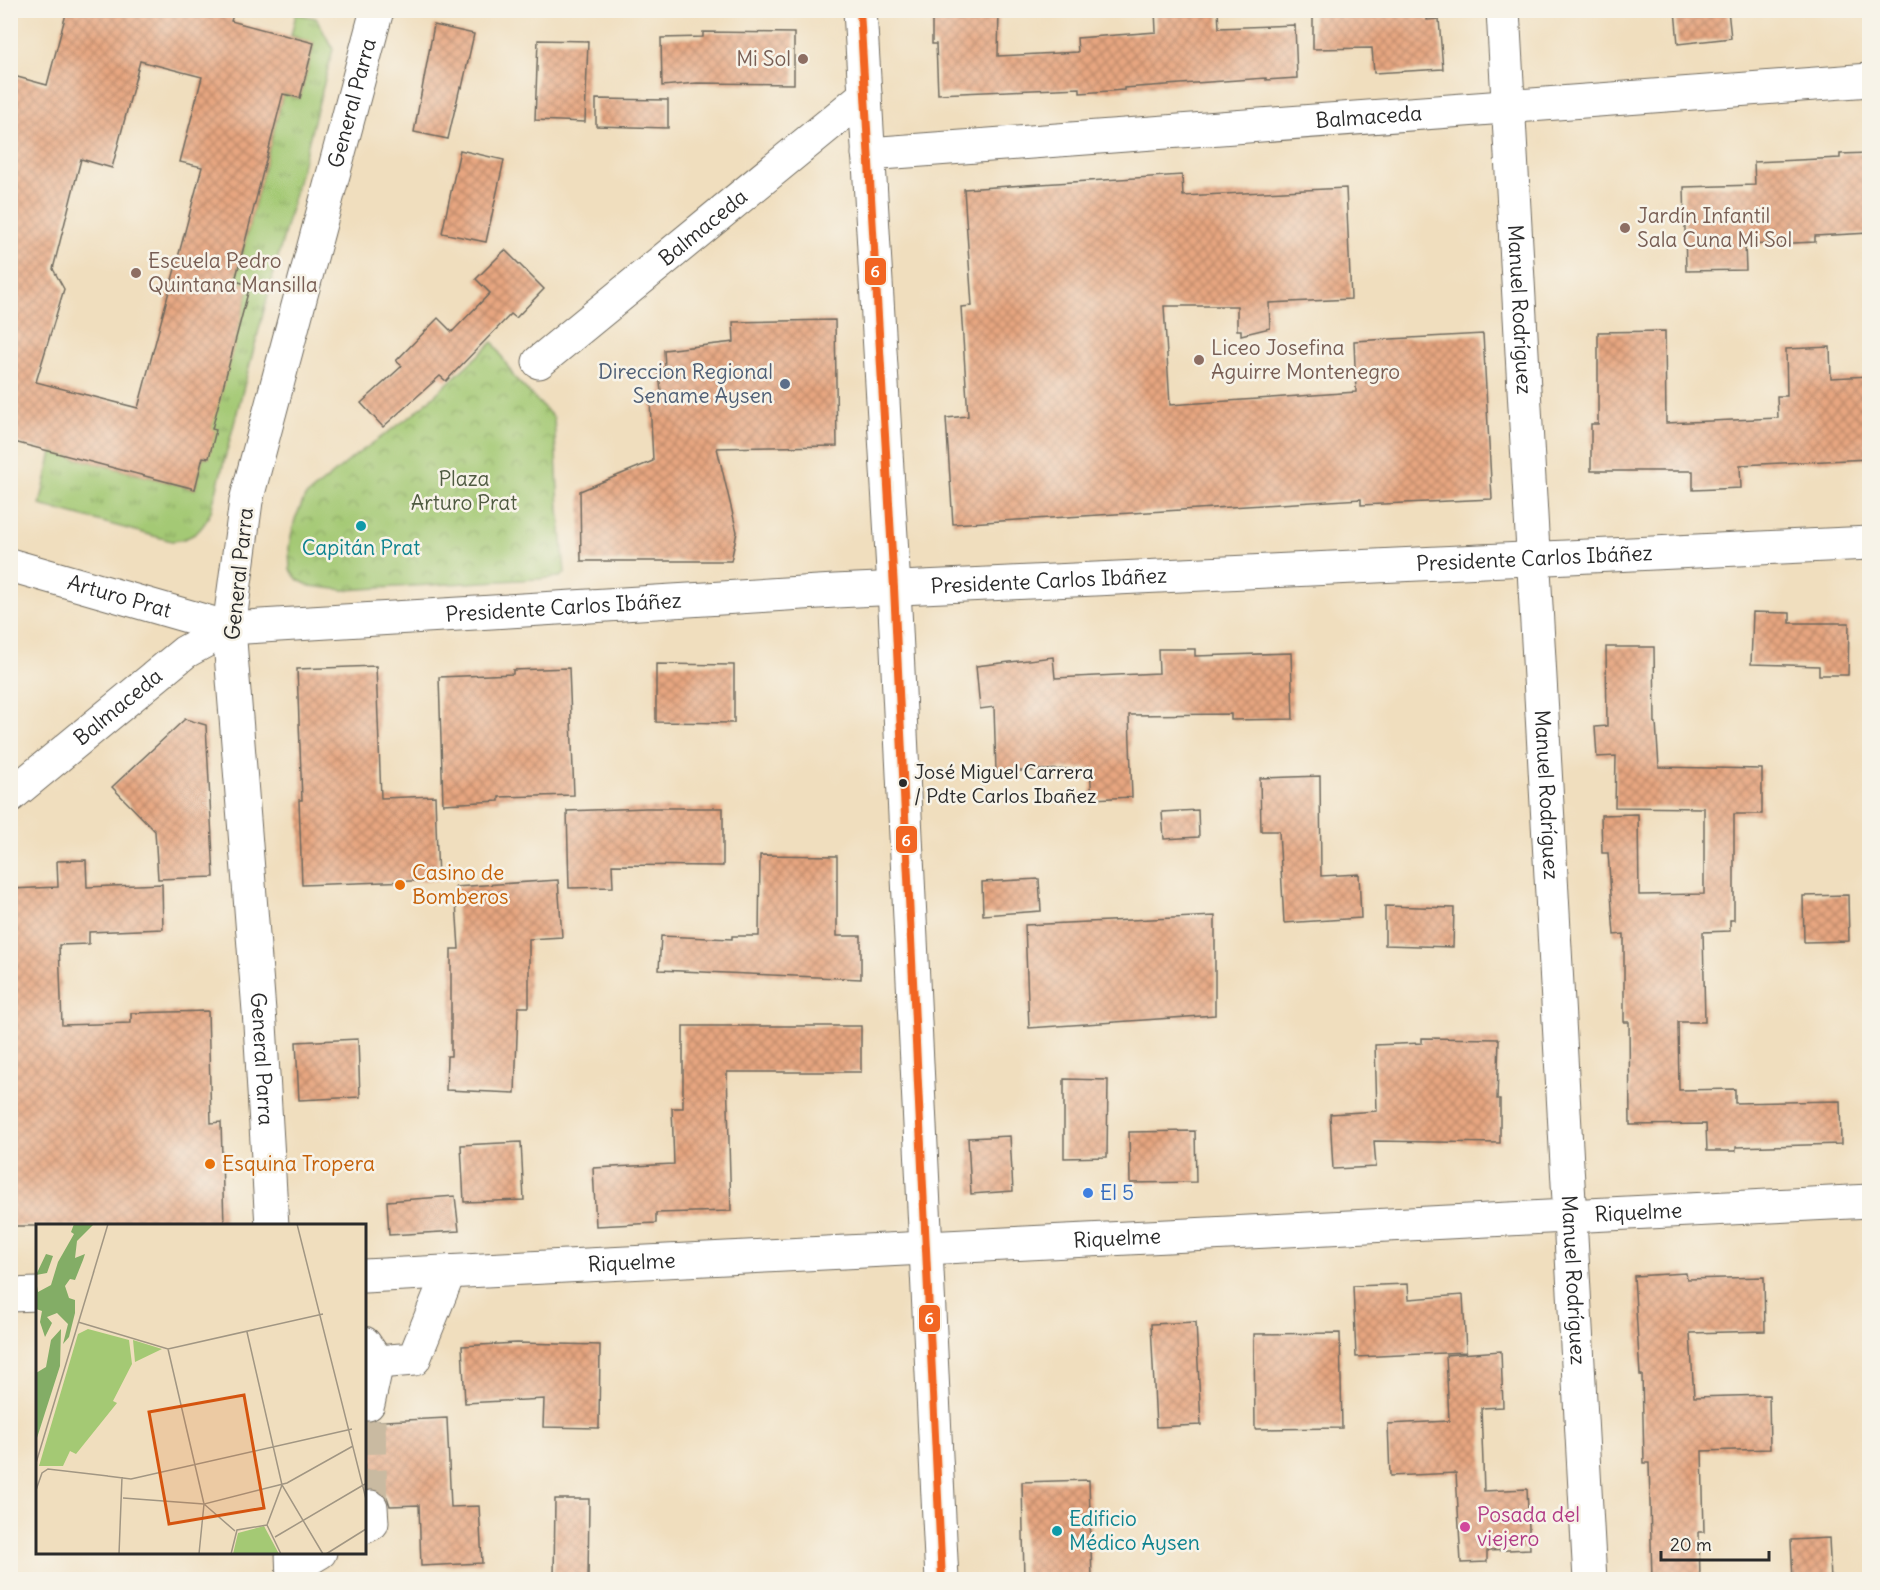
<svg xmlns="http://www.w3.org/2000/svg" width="1880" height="1590" font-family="Delius,sans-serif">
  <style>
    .grass { fill: url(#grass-tufts); stroke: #687a50; stroke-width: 1.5 }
    .park { fill: url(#park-crowns); stroke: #687a50; stroke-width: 1.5 }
    .building { fill: url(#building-cross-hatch); fill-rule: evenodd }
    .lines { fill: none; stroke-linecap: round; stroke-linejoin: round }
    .minor-tunnel { stroke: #c9baa1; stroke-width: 33; stroke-dasharray: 33 16; stroke-linecap: butt }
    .minor-casing { stroke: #706a5e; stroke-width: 35 }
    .major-casing { stroke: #706a5e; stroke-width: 35 }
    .minor { stroke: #fff; stroke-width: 33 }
    .major { stroke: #fff; stroke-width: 33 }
    .bus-1-casing { stroke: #f7f3e8; stroke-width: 12 }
    .bus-1 { stroke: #f26522; stroke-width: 8 }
    .education-dot { fill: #8d6e63; stroke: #f7f3e8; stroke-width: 2 }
    .service-dot { fill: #5c6f8a; stroke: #f7f3e8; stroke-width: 2 }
    .culture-dot { fill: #0f9aa8; stroke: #f7f3e8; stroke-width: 2 }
    .bus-dot { fill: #2b2b2b; stroke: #f7f3e8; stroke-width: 2 }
    .food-dot { fill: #e8710a; stroke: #f7f3e8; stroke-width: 2 }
    .shop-dot { fill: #3f7fe0; stroke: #f7f3e8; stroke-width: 2 }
    .hotel-dot { fill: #d1479c; stroke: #f7f3e8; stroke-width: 2 }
    .labels { text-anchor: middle; stroke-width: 5; stroke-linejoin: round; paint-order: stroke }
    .bus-label { font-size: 20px; fill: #2b2b2b; stroke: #f7f3e8; text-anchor: start }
    .education-label { font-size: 21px; fill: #785e54; stroke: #f7f3e8; text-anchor: start }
    .street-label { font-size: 21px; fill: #2b2b2b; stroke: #f7f3e8 }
    .service-label { font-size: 21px; fill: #4e5e75; stroke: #f7f3e8; text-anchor: end }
    .park-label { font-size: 21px; fill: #4f5a41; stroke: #f7f3e8 }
    .culture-label { font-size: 21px; fill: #0d838f; stroke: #f7f3e8 }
    .food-label { font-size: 21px; fill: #c56008; stroke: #f7f3e8; text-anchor: start }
    .shop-label { font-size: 21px; fill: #366cbe; stroke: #f7f3e8; text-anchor: start }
    .hotel-label { font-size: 21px; fill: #b23c85; stroke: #f7f3e8; text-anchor: start }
    .inset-road { fill: none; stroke: #a19683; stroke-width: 1.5 }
    .view { fill: #d5540f; fill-opacity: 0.15; stroke: #d5540f; stroke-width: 3 }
    .inset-edge { fill: none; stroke: #2b2b2b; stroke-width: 3 }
    .line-badge { stroke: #f7f3e8; stroke-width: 2 }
    .badge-label { font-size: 16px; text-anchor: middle; font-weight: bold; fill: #fff }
  </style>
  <defs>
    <pattern id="grass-tufts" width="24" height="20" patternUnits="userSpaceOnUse" patternTransform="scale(1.5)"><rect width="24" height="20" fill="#a4c974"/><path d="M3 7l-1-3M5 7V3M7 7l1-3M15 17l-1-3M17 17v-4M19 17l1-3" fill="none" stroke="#86a35f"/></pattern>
    <pattern id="park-crowns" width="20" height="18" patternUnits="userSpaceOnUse" patternTransform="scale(1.5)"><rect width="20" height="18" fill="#a4c974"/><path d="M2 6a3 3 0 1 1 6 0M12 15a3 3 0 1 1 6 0" fill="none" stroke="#86a35f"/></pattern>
    <pattern id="building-cross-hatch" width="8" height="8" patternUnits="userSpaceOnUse" patternTransform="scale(1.5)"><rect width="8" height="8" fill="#e7a680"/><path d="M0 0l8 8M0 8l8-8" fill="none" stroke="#bb8769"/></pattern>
  </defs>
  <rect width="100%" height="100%" fill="#f7f3e8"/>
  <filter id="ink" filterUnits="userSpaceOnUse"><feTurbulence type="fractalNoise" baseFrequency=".0167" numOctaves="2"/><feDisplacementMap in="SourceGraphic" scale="12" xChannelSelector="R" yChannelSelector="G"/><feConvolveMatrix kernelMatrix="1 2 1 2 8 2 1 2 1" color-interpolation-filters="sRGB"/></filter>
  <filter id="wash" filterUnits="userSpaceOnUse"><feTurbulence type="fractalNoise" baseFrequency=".008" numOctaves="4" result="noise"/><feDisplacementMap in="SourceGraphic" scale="24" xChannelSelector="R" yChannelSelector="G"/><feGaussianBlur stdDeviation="1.35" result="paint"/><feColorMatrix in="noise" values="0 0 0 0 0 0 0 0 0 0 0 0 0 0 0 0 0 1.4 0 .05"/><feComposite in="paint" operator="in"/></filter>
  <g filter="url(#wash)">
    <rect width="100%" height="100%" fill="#f0debe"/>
    <!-- grass -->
    <path class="grass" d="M296,14L316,18L333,49L211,511C203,530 194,539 172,541L40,505L52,452L195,489L203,457L209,458L211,429L250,285L235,281L283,94L300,98L314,43L291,36Z"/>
    <!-- park -->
    <path class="park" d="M493,342L514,377L554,418L559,509L565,573L560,577L537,579L344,590L310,586L298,580L290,570L289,546L295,519L305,497L356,455L415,413Z"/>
    <g id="blocks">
      <!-- building -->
      <g class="building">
        <path d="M67,10H218L233,15L231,21L314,43L300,98L283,94L235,281L250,285L212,429L216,430L209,458L203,457L195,489L10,441V75L47,85ZM140,61L202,77L180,162L202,167L138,408L36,382L64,289L53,269L81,159L112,168Z"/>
        <path d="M932,10H999L998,56L1078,52L1077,38L1156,32L1155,10H1218L1219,28L1295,25L1297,78L1266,80V78L1124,88V90L1080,93V88L938,94L936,44H932Z"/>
        <path d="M1313,10H1427V20L1439,19L1443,69L1374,73L1372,48L1313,49Z"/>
        <path d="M1675,10H1728L1731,38L1678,44Z"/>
        <path d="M434,25L474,34L462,88L460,87L448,139L414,132Z"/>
        <path d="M703,32L794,33V84L697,83L662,86L661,38L703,37Z"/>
        <path d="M538,40L588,41L585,122L535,120Z"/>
        <path d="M596,99L668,100V128L596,126Z"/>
        <path d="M460,150L504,160L486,242L442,233Z"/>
        <path d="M1869,153V233L1815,236V242L1745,245L1746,270L1686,271L1684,187L1755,185L1754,162L1840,158V154Z"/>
        <path d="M1182,175L1183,196L1346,188L1351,299L1269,303L1270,328L1241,335V330H1237V306H1164L1170,405L1356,392L1354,341L1483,334L1492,499L1361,505V499L953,524L946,418L968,416L961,307L972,306L964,189Z"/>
        <path d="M505,250L544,289L516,318L511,314L446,381L440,376L383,427L361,403L402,366L396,361L438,318L452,332L490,293L476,279Z"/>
        <path d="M835,320L837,446L717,448L737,532L731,561H581L580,491L653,461L650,400L662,398L658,368H665L664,350L734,342L733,322Z"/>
        <path d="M1665,331L1666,423L1778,418L1777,396H1787L1786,349L1830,347L1831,378L1869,376V459L1740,465L1741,488L1693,490V471H1591V424H1598V332Z"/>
        <path d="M1753,612L1790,613V623H1849L1848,675H1819V666L1751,664Z"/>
        <path d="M1606,647H1654L1655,723H1656L1659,767L1762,769V814H1734V920H1730V931L1703,932L1705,1022H1678L1679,1090L1735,1089V1103L1840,1101L1841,1144L1736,1147V1151H1707L1706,1124L1630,1125L1629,1022H1624V934L1614,935L1608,853H1602L1601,815L1638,814L1639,895L1704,894V808L1615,807L1616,756L1597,757L1595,727L1607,726Z"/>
        <path d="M1158,649H1195V656L1291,653L1293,719L1231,720V714L1129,715L1132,797L1092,799L1090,768L996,772L994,707L980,709L976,666L1053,657L1055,678L1159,673Z"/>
        <path d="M656,664L734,665V723L656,722Z"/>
        <path d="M376,666L381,798L435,796L438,880L302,885L299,800H302L297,669Z"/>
        <path d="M569,668L574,795L499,797V801L443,804L439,677L513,674V670Z"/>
        <path d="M185,719L206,725L214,877L158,879L155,831L112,787Z"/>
        <path d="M1320,776L1321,876L1359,874L1361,918L1284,923L1279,831H1261L1260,778Z"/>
        <path d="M646,808H723V866L612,865L613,887L569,888L567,811Z"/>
        <path d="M1198,810L1199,837L1164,839L1162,812Z"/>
        <path d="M760,855L837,856V936H861V979L659,970L661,936L732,939V936H759Z"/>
        <path d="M86,860L87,887L162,884L163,929L89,932V944L59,945L62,1025L131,1023V1013L208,1011L211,1123L221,1122L224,1226H10V889L58,887L57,861Z"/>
        <path d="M1039,879L1041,911L983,915L982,882Z"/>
        <path d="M558,880L562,937L529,939V1007H518L515,1093L446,1090L447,1056H451V949H459L455,887Z"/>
        <path d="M1848,895L1849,941L1804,942L1803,896Z"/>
        <path d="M1385,906L1454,908L1453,947L1385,945Z"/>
        <path d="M1215,916V1015L1029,1028L1025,925Z"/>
        <path d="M683,1026H861V1072H727L731,1211L656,1213V1223L596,1226L593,1168L674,1164L672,1108H683Z"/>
        <path d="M1422,1038L1499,1039L1497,1099H1500V1143L1374,1141L1376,1167L1333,1169L1330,1114L1377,1111L1375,1045L1422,1043Z"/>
        <path d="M358,1039L360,1097L299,1100L296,1042Z"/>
        <path d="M1064,1079L1108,1080L1107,1157L1064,1158Z"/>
        <path d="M1195,1131L1196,1182L1130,1183L1129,1132Z"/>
        <path d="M1010,1136L1013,1191L971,1194L968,1138Z"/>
        <path d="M521,1142L524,1200L464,1202L461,1145Z"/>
        <path d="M455,1196L459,1231L389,1235L387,1201Z"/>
        <path d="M1686,1273L1687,1279L1764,1277L1765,1331L1690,1333L1694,1397L1769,1395L1770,1449L1702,1451L1704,1532H1699L1700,1580H1652L1649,1463H1644L1642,1375H1640L1634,1276Z"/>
        <path d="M1408,1284L1409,1299L1463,1295L1466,1352L1356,1357L1353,1286Z"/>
        <path d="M1196,1322L1201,1425L1156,1427L1151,1324Z"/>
        <path d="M1340,1333L1342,1428L1255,1429L1254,1334Z"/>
        <path d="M517,1343L600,1345L599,1428L543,1427L544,1399L465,1403L462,1346Z"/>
        <path d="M1501,1351L1503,1407L1481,1408L1484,1491L1527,1489L1530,1549L1487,1551V1562L1461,1563L1456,1473L1390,1476L1388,1424L1449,1421L1446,1355Z"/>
        <path d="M447,1418L451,1507L479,1506L482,1563L421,1566L419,1505L390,1506L387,1497L380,1491L370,1488L364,1490V1422Z"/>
        <path d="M1089,1480L1092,1580H1024L1022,1482Z"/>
        <path d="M555,1499H589L588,1580H554Z"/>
        <path d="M1829,1538L1831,1580H1793L1791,1540Z"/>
      </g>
    </g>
  </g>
  <g filter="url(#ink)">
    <use href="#blocks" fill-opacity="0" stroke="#706a5e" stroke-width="1.5"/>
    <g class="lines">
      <!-- minor-tunnel -->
      <path class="minor-tunnel" d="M369,1421L371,1507"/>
      <!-- minor casing -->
      <g class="minor-casing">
        <g id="minor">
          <path d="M860,10L894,588L942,1580"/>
          <path id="s1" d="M1503,10L1590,1580"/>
          <path id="s2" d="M868,154L1870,80"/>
          <path id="s3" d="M539,362L865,95"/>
          <path id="s4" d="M229,628L246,501L377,10"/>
          <path id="s5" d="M10,796L185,652L229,628L835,591L1870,543"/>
          <path id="s6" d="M364,1276L1870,1201"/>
          <path d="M10,1295L38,1294"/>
          <path d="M364,1343L377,1362L414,1359L449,1272"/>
          <path d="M368,1404L377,1362"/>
          <path d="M364,1527L372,1523L371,1507"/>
          <path d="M293,1568L320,1552"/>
        </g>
      </g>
      <!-- major casing -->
      <g class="major-casing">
        <g id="major">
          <path id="s7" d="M10,565L229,628L260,1024L272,1226"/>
          <path d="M292,1552L293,1580"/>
        </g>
      </g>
      <!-- minor -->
      <use href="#minor" class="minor"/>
      <!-- major -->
      <use href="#major" class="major"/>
      <!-- bus-1 casing -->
      <g class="bus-1-casing">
        <path id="bus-1" d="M860,10L894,588L942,1580"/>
      </g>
      <!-- bus-1 -->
      <use href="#bus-1" class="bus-1"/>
    </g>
  </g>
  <!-- markers -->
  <g class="education-dot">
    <circle cx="803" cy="59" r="6"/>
    <circle cx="1625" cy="228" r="6"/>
    <circle cx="136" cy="273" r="6"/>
    <circle cx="1199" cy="360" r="6"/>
  </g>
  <circle class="service-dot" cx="785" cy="384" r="6"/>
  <g class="culture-dot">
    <circle cx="361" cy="526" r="6"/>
    <circle cx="1057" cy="1531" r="6"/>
  </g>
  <circle class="bus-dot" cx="903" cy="783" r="5"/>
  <g class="food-dot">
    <circle cx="400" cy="885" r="6"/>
    <circle cx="210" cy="1164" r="6"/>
  </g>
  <circle class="shop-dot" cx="1088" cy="1193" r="6"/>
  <circle class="hotel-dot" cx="1465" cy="1527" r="6"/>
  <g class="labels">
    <!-- bus labels -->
    <g class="bus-label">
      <text x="914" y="779">José Miguel Carrera<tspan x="914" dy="24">/ Pdte Carlos Ibañez</tspan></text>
    </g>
    <!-- education labels -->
    <g class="education-label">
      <text x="791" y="66" text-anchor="end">Mi Sol</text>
      <text x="1637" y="223">Jardín Infantil<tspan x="1637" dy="24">Sala Cuna Mi Sol</tspan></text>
      <text x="148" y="268">Escuela Pedro<tspan x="148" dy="24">Quintana Mansilla</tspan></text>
      <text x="1211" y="355">Liceo Josefina<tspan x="1211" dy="24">Aguirre Montenegro</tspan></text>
    </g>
    <!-- street labels -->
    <g class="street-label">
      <text dy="7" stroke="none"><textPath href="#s4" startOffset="540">General Parra</textPath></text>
      <text dy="7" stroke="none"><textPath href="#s2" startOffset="502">Balmaceda</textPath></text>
      <text dy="7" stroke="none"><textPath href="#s3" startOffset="212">Balmaceda</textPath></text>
      <text dy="7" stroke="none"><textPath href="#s1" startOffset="300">Manuel Rodríguez</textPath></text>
      <text dy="7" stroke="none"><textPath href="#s5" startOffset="1584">Presidente Carlos Ibáñez</textPath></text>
      <text transform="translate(239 574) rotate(-84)" y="7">General Parra</text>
      <text dy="7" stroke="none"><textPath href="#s5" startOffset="1098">Presidente Carlos Ibáñez</textPath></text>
      <text dy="7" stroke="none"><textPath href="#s7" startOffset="114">Arturo Prat</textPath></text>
      <text dy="7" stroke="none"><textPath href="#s5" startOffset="612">Presidente Carlos Ibáñez</textPath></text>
      <text dy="7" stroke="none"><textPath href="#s5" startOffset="140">Balmaceda</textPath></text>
      <text dy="7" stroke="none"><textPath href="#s1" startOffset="786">Manuel Rodríguez</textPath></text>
      <text dy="7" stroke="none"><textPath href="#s7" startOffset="660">General Parra</textPath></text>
      <text dy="7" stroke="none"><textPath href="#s6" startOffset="1276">Riquelme</textPath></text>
      <text dy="7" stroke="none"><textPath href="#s6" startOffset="754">Riquelme</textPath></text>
      <text dy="7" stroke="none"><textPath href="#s6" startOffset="268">Riquelme</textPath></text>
      <text dy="7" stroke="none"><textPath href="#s1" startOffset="1272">Manuel Rodríguez</textPath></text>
    </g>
    <!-- service labels -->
    <g class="service-label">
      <text x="773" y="379">Direccion Regional<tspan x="773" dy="24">Sename Aysen</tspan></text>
    </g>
    <!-- park labels -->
    <g class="park-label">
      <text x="464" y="486">Plaza<tspan x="464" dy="24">Arturo Prat</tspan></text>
    </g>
    <!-- culture labels -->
    <g class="culture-label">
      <text x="361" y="555">Capitán Prat</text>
      <text x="1069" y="1526" text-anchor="start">Edificio<tspan x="1069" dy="24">Médico Aysen</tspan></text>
    </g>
    <!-- food labels -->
    <g class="food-label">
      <text x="412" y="880">Casino de<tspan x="412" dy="24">Bomberos</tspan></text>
      <text x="222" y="1171">Esquina Tropera</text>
    </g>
    <!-- shop labels -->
    <g class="shop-label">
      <text x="1100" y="1200">El 5</text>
    </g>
    <!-- hotel labels -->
    <g class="hotel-label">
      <text x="1477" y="1522">Posada del<tspan x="1477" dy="24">viejero</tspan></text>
    </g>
  </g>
  <!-- overview -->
  <g transform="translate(36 1224)">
    <rect width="330" height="330" fill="#f0debe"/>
    <path d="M38,0H58L41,17L39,34L49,30L47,36L39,56L34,55L29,62L33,74L39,76V89L33,113L27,120L32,100L21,89L11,93L16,99L9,113L4,98L6,87L0,85V56L2,68L15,61L22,38L38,10L35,8ZM10,30L17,32L11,49L0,51ZM25,105L24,142L0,217V149L10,143L15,116Z" fill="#83ad66"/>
    <path d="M97,116L126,125L99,138ZM228,302L243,330H197L202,309Z" fill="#a4c974"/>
    <path d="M52,105L93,116L96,140L77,177L81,179L40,230L34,227L27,242H3L42,110Z" fill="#a4c974"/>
    <path class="inset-road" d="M261,0L330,275M57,50L72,0M42,98L132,125L287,90M211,108L246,261L287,330M132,125L168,280M0,239L58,47M71,252L95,255L316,205M0,266L6,249L12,245L72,252M87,274L168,280M168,280L199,307M239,313L329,260M83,330L86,253M163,330L168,280L251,259L317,222M195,330L201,306L231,301M245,330L231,301L246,261M290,330L330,305"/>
    <path class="view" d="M208,171L228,284L133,300L113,188Z"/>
    <rect width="330" height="330" class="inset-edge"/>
  </g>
  <g class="line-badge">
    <rect x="864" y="257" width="23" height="29" rx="6" fill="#f26522"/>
    <rect x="895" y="825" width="23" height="29" rx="6" fill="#f26522"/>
    <rect x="918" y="1304" width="23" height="29" rx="6" fill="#f26522"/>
  </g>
  <g class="badge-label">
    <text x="875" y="277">6</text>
    <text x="906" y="846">6</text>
    <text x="929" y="1324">6</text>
  </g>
  <!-- margin -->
  <rect width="1880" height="1590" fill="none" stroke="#f7f3e8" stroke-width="36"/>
  <!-- scale -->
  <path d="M1661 1551v9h108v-9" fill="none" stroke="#2b2b2b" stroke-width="3"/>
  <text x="1670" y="1551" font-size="18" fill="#2b2b2b" stroke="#f7f3e8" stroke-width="4.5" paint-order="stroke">20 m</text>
</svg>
